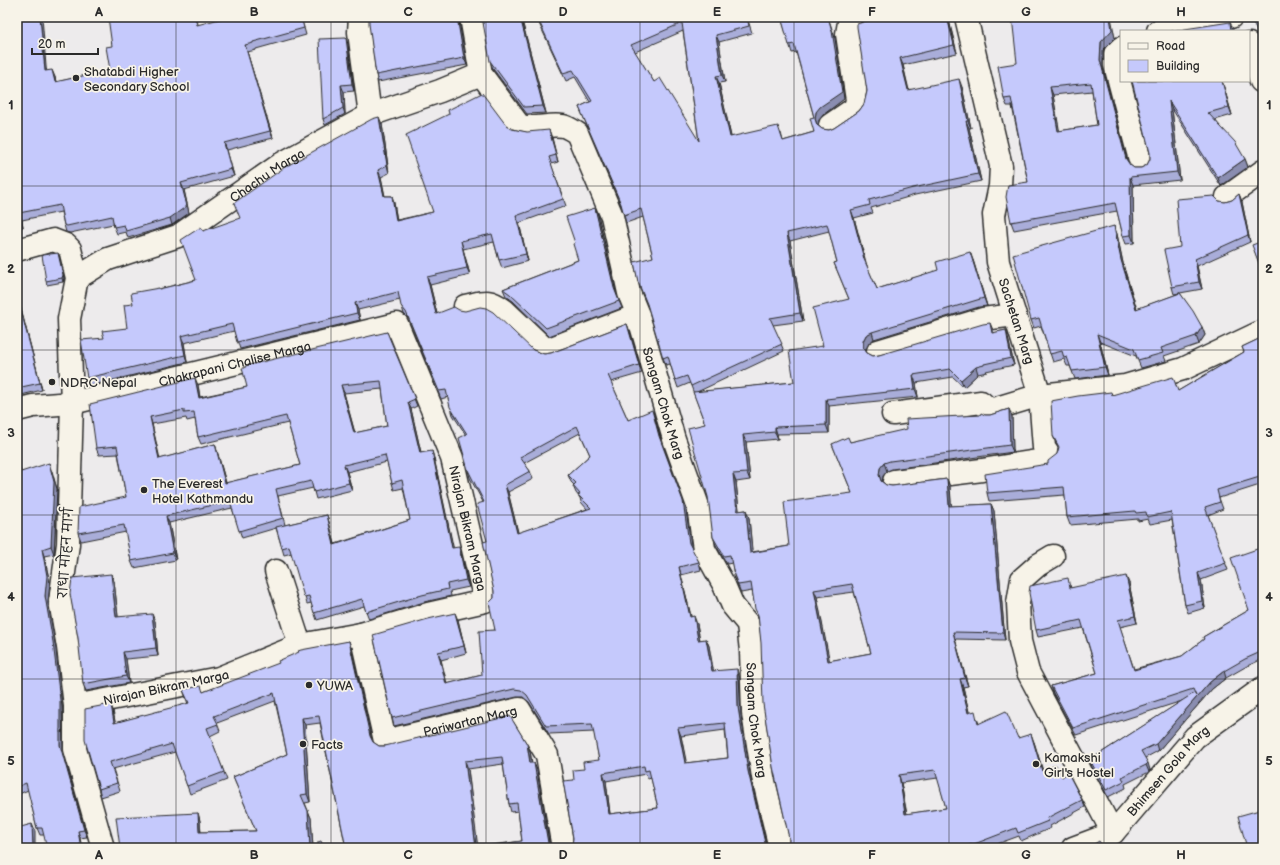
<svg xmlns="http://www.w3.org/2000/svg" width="1280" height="865" font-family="'Balsamiq Sans','Playpen Sans Deva',sans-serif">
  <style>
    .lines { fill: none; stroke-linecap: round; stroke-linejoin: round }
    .minor-casing { stroke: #2b2b2b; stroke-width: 25 }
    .minor { stroke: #f7f3e8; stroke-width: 22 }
    .wall { fill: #a9add9; stroke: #2b2b2b; fill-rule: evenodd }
    .shaded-wall { fill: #8a8db0; stroke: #2b2b2b }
    .building { fill: #c5c9fc; stroke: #2b2b2b; fill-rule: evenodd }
    .grid { fill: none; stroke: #2b2b2b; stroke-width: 1; stroke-opacity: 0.55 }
    .poi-dot { fill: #2b2b2b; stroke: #f7f3e8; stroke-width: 1.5 }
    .labels { text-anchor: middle; stroke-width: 3.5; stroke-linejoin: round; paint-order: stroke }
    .poi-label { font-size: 13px; fill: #2b2b2b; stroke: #f7f3e8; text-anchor: start }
    .street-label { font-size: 13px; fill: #2b2b2b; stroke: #f7f3e8 }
    .neatline { fill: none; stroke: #2b2b2b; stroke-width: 1.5 }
    .grid-label { font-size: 13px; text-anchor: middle; font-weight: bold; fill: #2b2b2b }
  </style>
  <rect width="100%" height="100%" fill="#edebec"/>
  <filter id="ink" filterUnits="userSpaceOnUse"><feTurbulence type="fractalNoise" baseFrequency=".025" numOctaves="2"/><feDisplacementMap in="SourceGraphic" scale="8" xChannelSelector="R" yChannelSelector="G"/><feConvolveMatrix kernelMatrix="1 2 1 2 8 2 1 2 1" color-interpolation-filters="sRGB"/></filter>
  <g filter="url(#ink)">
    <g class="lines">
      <!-- minor casing -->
      <g class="minor-casing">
        <g id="minor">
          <path d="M360,17L359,32L370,115"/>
          <path id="s1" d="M471,17L481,74L519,125C533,131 548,123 563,126C568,127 573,131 577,133L612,216L629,293L638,315L674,439L698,506L704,549L724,585L733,606L748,624L751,651L753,713L763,777L780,848"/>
          <path d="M1158,31L1163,28L1231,17"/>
          <path d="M1249,44L1261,81"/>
          <path d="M1121,48L1115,54V65L1141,164"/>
          <path d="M830,125L855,108L857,100L847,34L850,17"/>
          <path d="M1227,197L1263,171"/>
          <path d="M17,250L53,240L66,245L70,249L77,278L69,319L72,403L68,544L60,601L68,647L75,706V749L103,848"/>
          <path id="s2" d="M77,278L108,259L178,236L281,164L370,115L440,91L481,74"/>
          <path d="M465,306C484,302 488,298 504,310L544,348L549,349L638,315"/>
          <path d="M878,351L983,319L1015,315"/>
          <path id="s3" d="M17,410L33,406L72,403L397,324L452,458L485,601L428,614L361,634L300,645L219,678L75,706"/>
          <path d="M893,414L981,402L990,410L1040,395L1125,386L1183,369L1263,331"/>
          <path d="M894,481L982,470L1037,461L1049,455L1044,448L1040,395L998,262L994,215L1000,186L1001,166L966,17"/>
          <path d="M1053,556L1038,565L1022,579L1018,603L1020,641L1028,672L1113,833"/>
          <path d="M276,571L300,645"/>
          <path id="s4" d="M361,634L385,741L519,709L547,755L563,848"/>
          <path id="s5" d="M1073,848L1113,833L1195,737L1263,688"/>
        </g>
      </g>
      <!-- minor -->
      <use href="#minor" class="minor"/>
    </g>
    <!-- wall -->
    <g class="wall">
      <path d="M17,17L47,71L55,77L56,82L110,70L198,25L301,17L306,35L256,49V50L247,52L273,138L227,150L234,176L184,190L189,213L172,225L128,238L126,232L117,234L113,224L70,233L66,232L64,225L61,212L22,220L23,227L17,228Z"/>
      <path d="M369,17H458L467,65L378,82L376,75Z"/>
      <path d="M521,17L546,113L527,114L493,69L490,61Z"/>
      <path d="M536,17H747L752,33L719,42L725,82L719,83L731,137L781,133L783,141L814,132V117L796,52L792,53L781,17L835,38L844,99L823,115L819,120L818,125L822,129L829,130L834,128L859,111L864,104L867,91L869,20L868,17H948L957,53L903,65L909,90L962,87L971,128H969L981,181L915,195L871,208L873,213L854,218L866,264L877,289L973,260L987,306L979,307L874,339L869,343L866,349V351L867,353L873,356L879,355L993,330L994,333L1006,330L1008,338L1014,365L986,371L987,372L978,374L964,387L953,377L916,383L918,397L829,406V433L777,434L778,439L746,442L750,480L736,482L739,511L746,510L749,518L752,552L789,546L852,493L832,444L850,442L985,415H990L1009,409L1012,417L1013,452L892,469L887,471L883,476L882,481L886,485L892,486L947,479L950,487L951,506L991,504L994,511L1005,640L955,639L968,686L963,687L969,712L977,718L979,724L1018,738L1034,742L1043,771L1062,777L1082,800L1085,807L1050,826L1051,828L1021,841L1019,836L986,848H787L789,844V838L758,616L752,591L741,593L734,575L732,563L727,564L716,545L713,537L705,424L690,383L678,388L670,364L666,365L663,358L653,257L643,217L626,223L624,215L621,206L615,190L579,107L590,102L575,77L566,81ZM683,31L699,141L654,82L635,52ZM829,231L837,262L834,263L849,299L823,346L794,382L697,392L784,351L773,325L803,321L790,241ZM854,592L871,653L829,661L817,597ZM938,778L946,808L907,814L901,783Z"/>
      <path d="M992,17H1002L993,20Z"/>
      <path d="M1115,38L1103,50V68L1127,162L1130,165L1134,168H1141L1147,165L1150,159V153L1132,81H1222L1232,115L1215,120L1245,159L1248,167L1221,186L1172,109L1180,180L1133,185L1134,243L1126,244L1123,236L1117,211L1014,230L1011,222L1028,182L1012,106H1007L1004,99L1017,63ZM1092,91L1097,125L1059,131L1053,95Z"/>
      <path d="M348,44L354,91L344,92L345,114L325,125L323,119Z"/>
      <path d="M382,124L389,173L381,177L385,196H392L394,203L397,220L433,212L506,125L512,129L552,138L558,162L551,164L566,206L519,223L528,261L502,268L499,260L494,242L463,249L470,275L430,285L437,314L544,354L551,353L627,324L642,373L611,382L628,420L655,419L662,443L686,509L691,548L699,562L701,570L681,575L691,617L697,624L700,640L706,639L709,646L713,671L739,676L741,715L751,779L572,845L573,838L574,780L584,769L599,760L594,732L549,734L529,702L523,697H517L394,726L392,718L458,620L466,653L441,660L447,684L482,675L495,630L494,598V591L487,541L483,502L470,478L468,470L466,435L453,415L448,397L441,399L409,319L404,314L400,300L358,310L360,320L240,349L234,331L184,343L187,362L89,386L87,378L104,338L127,328L133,304L159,289L196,280L240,218ZM580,433L590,455L568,475L571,482L574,485L573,486L576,493L580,498L581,502L587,509L518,533L508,492L533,479L530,471L524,463ZM725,730L728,758L686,763L681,736ZM646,774L648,779L651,778L658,808L610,814L606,781Z"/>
      <path d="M1239,194L1242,202L1250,242L1197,266L1202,289L1180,293L1202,327L1205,335L1199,344L1164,356L1166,361L1141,368L1136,356L1100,342L1108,375L1075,379L1070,366H1067L1064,359L1053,362L1041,326L1034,328L1031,320L1114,226L1117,234L1124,268L1137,309L1180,293L1174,294L1172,287L1180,247L1219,201L1225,202L1232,200Z"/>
      <path d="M595,208L598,215L616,294L622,308L549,336L513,301L506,296L503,289L578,260L575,243Z"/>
      <path d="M1263,241V279L1260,272L1262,271L1255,252Z"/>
      <path d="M58,253L64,278L63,282L47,285L46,281Z"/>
      <path d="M17,294L42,390L17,396Z"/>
      <path d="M387,332L417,406L411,409L421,453L434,458L453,548L461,554L469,587L450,591L451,596L424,602L369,619L364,606L317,620L311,603L307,604L292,553L284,555L282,548L276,528L242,538L232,508L169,523L176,560L134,568L131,561L126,532L81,541L78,533L126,497L118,454L99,455L96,448L198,385L200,397L247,387ZM382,389L387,426L355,433L344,393ZM186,418L187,421L195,419L198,437L201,444L288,423L300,465L226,483L217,451L215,444L160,459L152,424ZM387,462L392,483L394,490L403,488L410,520L335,544L329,522L327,515L285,525L278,496L313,488L316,499L352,490L347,472Z"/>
      <path d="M1263,337V484L1219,498L1223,509L1208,515L1228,570L1201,580L1205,608L1188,613L1185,605L1172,520L1150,524L1148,519L1138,521V519L1070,525L1067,517L1065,495L989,501L987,493L1048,464L1057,454L1058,448L1053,436L1112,395L1178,391L1244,352L1242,347Z"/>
      <path d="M17,459L21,472L52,471L57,489L54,554L44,556L50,583L48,603L56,649L62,707L63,752L87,837L80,838L44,835H40L37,828L28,790L17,795Z"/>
      <path d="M1263,547V659L1247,666L1226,678L1212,689L1158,751L1145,758L1150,770L1149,772L1125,784L1126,788L1108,797L1092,767L1090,760L1182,701L1076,735L1053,693L1051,686L1097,673L1083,628L1038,637L1036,630L1070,585L1071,588L1129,583L1137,623L1120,627L1134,669L1182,656L1204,639L1203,637L1249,610Z"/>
      <path d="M114,581L118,617L155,621L158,656L126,659L129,683L86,691L83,684Z"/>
      <path d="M349,641L351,648L372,739L373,742L379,746L527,744L530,751L532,763L537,770L550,848H346L320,723L305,725L310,802L305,803L311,818L313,848H120L198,813L200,821L201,832L256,831L233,777L287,754L275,701L217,723L220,731L210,736L227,780L190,794L175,752L113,769L120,791L101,797L99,789L113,711L115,723L188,704L183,690L203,692ZM503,764L509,804L511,812L518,811L522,841L477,847L468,769Z"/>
    </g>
    <!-- shaded-wall -->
    <g class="shaded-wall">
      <path d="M40,17H42L47,78L45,71Z"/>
      <path d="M195,17H197L199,33Z"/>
      <path d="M457,17H458L460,27L467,65L464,58Z"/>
      <path d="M520,17H521L546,113L543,106Z"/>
      <path d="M828,17L835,38L844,99L823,115L819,120L818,126L815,119Z"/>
      <path d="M947,17H948L957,53L954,45Z"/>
      <path d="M1110,17H1111L1115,38L1103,50V68L1129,167L1126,159L1100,60L1101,42Z"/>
      <path d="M1230,22L1233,29V31H1231Z"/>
      <path d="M716,35L719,42L725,82L722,75Z"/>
      <path d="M346,38L348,44L354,91L352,84Z"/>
      <path d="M245,45L247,52L273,138L270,131Z"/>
      <path d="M900,58L903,65L910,98Z"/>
      <path d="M52,70L55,77L57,89L55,82Z"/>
      <path d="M716,76L719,83L733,145L730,137Z"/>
      <path d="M959,79L962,87L971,128L968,121Z"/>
      <path d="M1222,81L1232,115L1229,107Z"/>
      <path d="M341,85L344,92L345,114L343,108Z"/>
      <path d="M1050,87L1053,95L1061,139L1058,131Z"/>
      <path d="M1169,101L1172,109L1180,180L1177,172Z"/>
      <path d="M379,117L382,124L389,173L387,165Z"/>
      <path d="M966,121L969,128L981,181L978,174Z"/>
      <path d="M549,130L552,138L558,162L556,155Z"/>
      <path d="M224,143L227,150L234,176L231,169Z"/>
      <path d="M1245,159L1248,167L1221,186L1218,178Z"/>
      <path d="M378,170L381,177L386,203L384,196Z"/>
      <path d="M1130,177L1133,185L1134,243L1131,235Z"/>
      <path d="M181,183L184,190L189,213L172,225L170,218Z"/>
      <path d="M1239,194L1242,202L1250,242L1248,235Z"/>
      <path d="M392,196L394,203L398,228L396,221Z"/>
      <path d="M595,208L598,215L617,296L614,288Z"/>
      <path d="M851,210L854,218L867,266L864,259Z"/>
      <path d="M19,213L22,220L23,227L20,220Z"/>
      <path d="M516,216L519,223L528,261L526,254Z"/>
      <path d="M1114,226L1117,234L1124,268L1139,317L1121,260Z"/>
      <path d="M787,233L790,241L803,321L800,313Z"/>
      <path d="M461,241L463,249L470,275L467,268Z"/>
      <path d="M970,252L973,260L987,306L984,298Z"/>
      <path d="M58,253L64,278L63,282L62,278Z"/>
      <path d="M1195,259L1197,266L1202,289L1199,282Z"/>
      <path d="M427,277L430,285L439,322L436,314Z"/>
      <path d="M17,294L42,390L40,383L17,296Z"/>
      <path d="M355,303L358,310L360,320L357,313Z"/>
      <path d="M990,323L993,330L995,341L992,333Z"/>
      <path d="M627,324L630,332L642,373L639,365Z"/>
      <path d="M1202,327L1205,335L1199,344L1196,336Z"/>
      <path d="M1006,330L1008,338L1014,365L1011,358Z"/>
      <path d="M872,332L874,339L869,343L866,349V354L863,347V341L866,335Z"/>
      <path d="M1097,334L1100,342L1108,375L1105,367Z"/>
      <path d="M181,336L184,343L187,362L185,355Z"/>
      <path d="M976,367L978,374L964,387L961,380Z"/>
      <path d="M913,375L916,383L918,397L915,389Z"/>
      <path d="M195,378L198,385L201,405L199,398Z"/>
      <path d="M341,385L344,393L357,441L354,433Z"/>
      <path d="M826,399L829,406V433L826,425Z"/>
      <path d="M408,402L411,409L423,461L420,453Z"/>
      <path d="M1009,409L1012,417L1013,452L1010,445Z"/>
      <path d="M653,412L662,443L686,509L692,551L689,543Z"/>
      <path d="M150,417L152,424L161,467L159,459Z"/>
      <path d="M775,427L777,434L778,439L775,432Z"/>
      <path d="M743,435L746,442L750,480L747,473Z"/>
      <path d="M215,444L217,451L228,490L225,483Z"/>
      <path d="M432,451L434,458L455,555L452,548Z"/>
      <path d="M49,463L57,489L54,554L51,546Z"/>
      <path d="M884,463L887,471L883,476L882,483L879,475L880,468Z"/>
      <path d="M344,465L347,472L352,490L349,483Z"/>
      <path d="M733,474L736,482L740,519L737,511Z"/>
      <path d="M947,479L950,487L952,513L949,506Z"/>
      <path d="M505,485L508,492L520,540L517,533Z"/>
      <path d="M991,504L994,511L1005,640L1003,633Z"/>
      <path d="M746,510L749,518L753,560L750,553Z"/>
      <path d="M327,515L329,522L337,552L334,545Z"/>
      <path d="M166,516L169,523L176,560L173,553Z"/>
      <path d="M459,547L461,554L469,587L466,580Z"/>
      <path d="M42,549L44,556L50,583L48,603L56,649L62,707L63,752L87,837L84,830L60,745L45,596Z"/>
      <path d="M679,567L681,575L693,624L690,617Z"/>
      <path d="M1198,573L1201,580L1205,608L1202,601Z"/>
      <path d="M111,574L114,581L119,625L116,617Z"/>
      <path d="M1126,576L1129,583L1137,623L1135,616Z"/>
      <path d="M814,590L817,597L831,668L828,661Z"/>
      <path d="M455,613L458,620L466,653L464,646Z"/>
      <path d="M152,614L155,621L158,656L156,648Z"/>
      <path d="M694,616L697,624L701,647L698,640Z"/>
      <path d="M953,632L955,639L968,686L965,678Z"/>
      <path d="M706,639L709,646L715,679L712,671Z"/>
      <path d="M349,641L351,648L373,744L370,736Z"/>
      <path d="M123,652L126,659L129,683L126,676Z"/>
      <path d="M438,652L441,660L449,692L446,684Z"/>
      <path d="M737,669L739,676L741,715L751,779L767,848L765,843L748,771L738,707Z"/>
      <path d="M1224,671L1226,678L1212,689L1158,751L1156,744L1210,682Z"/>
      <path d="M960,679L963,687L971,720L968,713Z"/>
      <path d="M111,704L113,711L117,731L114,723Z"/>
      <path d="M302,718L305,725L310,802L307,794Z"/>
      <path d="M678,728L681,736L688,770L685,763Z"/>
      <path d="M1031,734L1034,742L1045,779L1042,771Z"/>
      <path d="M527,744L530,751L533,771L530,763Z"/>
      <path d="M465,761L468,769L478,848H476Z"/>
      <path d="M534,763L537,770L550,848L548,843Z"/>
      <path d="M1148,763L1150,770L1149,772L1146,765Z"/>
      <path d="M603,773L606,781L611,822L609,814Z"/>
      <path d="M899,775L901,783L908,822L905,814Z"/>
      <path d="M308,811L311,818L313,848H310Z"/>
      <path d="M198,813L200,821L201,840L199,832Z"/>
      <path d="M32,824L35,831V848H33Z"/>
      <path d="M78,831L80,838L82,848H81Z"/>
    </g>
    <!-- building -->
    <g class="building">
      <path d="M17,17H40L45,71L52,70L55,82L110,70L106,47L112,46L108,17H195L197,25L227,17H301L304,28L253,42V43L245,45L270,131L224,143L231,169L181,183L187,206L170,218L126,231L124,225L114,227L112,216L67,226L64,225L60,205L19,213L20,220H17Z"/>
      <path d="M369,17H457L464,58L376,75L369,24Z"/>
      <path d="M482,17H520L543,106L524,107L490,61Z"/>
      <path d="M537,17H747L749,26L716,35L722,75L716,76L730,137L778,126L783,141L814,132L810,118L814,117L794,44L789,45L781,17H828L832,31L842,92L820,107L816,112L815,119L817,125L822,129L829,130L834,128L859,111L864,104L867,91L857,27V24L869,20L868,17H947L954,45L900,58L908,90L959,79L968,121H966L978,174L913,188L869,200L870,205L851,210L864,259L877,289L938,270L936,262L970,252L984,298L977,300L872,332L866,335L863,341V347L867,353L873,356L879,355L983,324L990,323L992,333L1006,330L1011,358L984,364V365L976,367L961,380L950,369L913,375L915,389L826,399V425L775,427V432L743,435L747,473L733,474L737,511L746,510L750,553L789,546L784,502L852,493L832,444L848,437L850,442L907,429L906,419L980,415L981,413L985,415H990L1009,409L1010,445L890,461L884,463L880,468L879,475L881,481L886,485L892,486L947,479L949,506L991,504L1003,633L953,632L965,678L960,679L968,713L975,711L978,724L1006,711L1018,738L1031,734L1042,771L1056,765L1062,777L1068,773L1082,800L1047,818L1048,821L1018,833L1016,828L977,843L958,848H787L789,844V838L773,767L763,704L761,643L758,615L755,609L751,583L738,585L734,575L730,555L724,556L713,537L708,497L688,428L705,424L693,392L794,382L789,351L823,346L813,308L849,299L834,263L837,262L827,224L787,233L800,313L770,318L782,344L691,386L687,376L675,380L668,356L663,358L647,304L638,282L634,262L653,257L641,209L624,215L621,204L612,183L579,107L592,101L573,70L563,73ZM682,23L699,141L660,78L654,82L631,45ZM852,584L871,653L828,661L814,590ZM935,770L946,808L905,814L899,775Z"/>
      <path d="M1012,17H1110L1112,30L1101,42L1100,60L1126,159L1130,165L1134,168H1141L1147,165L1150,159V153L1132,81H1222L1229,107L1208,113L1235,142L1245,159L1218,178L1169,101L1177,172L1130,177L1131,235L1123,236L1115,203L1011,222L1006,197L1008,185L1028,182L1011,98L1004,99L998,66L1017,63ZM1091,83L1097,125L1058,131L1050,87Z"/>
      <path d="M1251,17H1263V46Z"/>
      <path d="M1230,22L1231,31H1172Z"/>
      <path d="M346,38L352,84L341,85L343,108L323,119L319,39Z"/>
      <path d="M482,93L506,125L512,129L527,132L549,130L556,155L549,157L563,199L516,216L526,254L499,260L492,234L461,241L467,268L427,277L436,314L454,307L459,310L465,311L480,307L486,308L493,312L533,350L544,354L551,353L627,324L639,365L608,375L628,420L652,410L659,436L683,501L689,543L699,562L679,567L690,617L694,616L698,640L706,639L712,671L737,669L738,707L748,771L765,843L768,848H570L572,845L573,838L563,781L574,780L573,770L584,769L583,762L599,760L592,724L546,726L527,695L521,690L514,689L392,718L373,635L428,619L455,613L464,646L438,652L446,684L482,675L479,631L495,630L489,603L494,598V591L483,542L487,541L477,504L484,502L468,470L459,438L467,434L450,407L446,390L439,391L406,312L401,306L398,292L355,303L357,313L237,342L232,324L181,336L185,355L87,378L81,340L104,338L102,331L127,328L124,305L133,304L131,293L159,288V289L196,280L181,240L201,227L203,231L240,218L234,203L285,167L372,119L379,117L387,165L378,170L384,196H392L396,221L433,212L406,135L449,114L448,110ZM577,426L590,455L568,475L576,483L573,486L580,494L578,495L591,508L517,533L505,485L530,471L520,457ZM725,723L728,758L685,763L678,728ZM644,766L645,771L649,770L658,808L609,814L603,773Z"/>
      <path d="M1239,194L1248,235L1195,259L1199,282L1172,287L1164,250L1180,247L1176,199L1214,196L1219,201L1225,202L1232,200Z"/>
      <path d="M595,208L614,288L619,301L546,328L510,294L503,289L578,260L573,244L575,243L566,217Z"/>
      <path d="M1114,226L1121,260L1136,309L1180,293L1193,311L1202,327L1196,336L1161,348L1163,353L1138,360L1134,349L1097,334L1105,367L1072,371L1067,357L1064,358L1062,351L1050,354L1039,318L1031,320L1013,254Z"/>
      <path d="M1263,241V265L1260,266L1252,245Z"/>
      <path d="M58,253L63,275L62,278L46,281L42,255Z"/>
      <path d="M1263,271V277L1260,272Z"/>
      <path d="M17,296L40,383L17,388Z"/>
      <path d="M387,332L415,399L408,402L420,453L432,451L452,548L459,547L466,580L447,584L448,589L422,595L366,612L362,599L314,613L309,596L304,597L289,546L282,548L276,527L327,515L334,545L410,520L402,480L392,483L385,455L344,465L349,483L314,492L311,481L276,489L283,518L239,531L230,501L166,516L173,553L131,561L124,525L78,533L79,507L126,497L117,446L96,448L90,404L195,378L199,398L247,387L242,368H245V366ZM381,381L387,426L354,433L341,385ZM184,410V413L194,412L198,437L286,416L300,465L225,483L215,444L159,459L150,417Z"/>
      <path d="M1263,337V476L1217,490L1220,502L1205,507L1226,563L1198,573L1202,601L1185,605L1171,512L1147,517L1146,512L1136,513L1135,511L1067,517L1064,487L987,493L985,474L1048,464V461L1057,454L1059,447L1053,436L1051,401L1078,396L1111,392L1112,395L1173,377L1178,391L1244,352L1242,347Z"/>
      <path d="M17,460L21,472L49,463L54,482L51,546L42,549L47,576L45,596L53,642L60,700V745L84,830L78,831L81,848H47L42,828H37L26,783L17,787Z"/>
      <path d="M1263,547V651L1245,659L1224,671L1210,682L1156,744L1141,751L1148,763L1146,765L1122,777L1124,781L1106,790L1090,760L1194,693L1196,696L1193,689L1073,728L1051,686L1097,673L1081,620L1036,630L1029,593L1030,586L1068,578L1070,588L1126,576L1135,616L1118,620L1134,670L1182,656L1204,639L1203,637L1249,610L1231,558Z"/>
      <path d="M111,574L116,617L152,614L156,648L123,652L126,676L83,684L78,638L70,594L72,578Z"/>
      <path d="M349,641L370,736L373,742L379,746H385L510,716L527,744L530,763H534L548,843L550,848H346L319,716L302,718L307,794L301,795L308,811L310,848H120L116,817L198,813L199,832L256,831L233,777L287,754L274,693L214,716L218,724L207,728L224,772L187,786L172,744L110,762L117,783L99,789L85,740V709L111,704L114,723L189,703L183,690L185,689L201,686L203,692L279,663L278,661L299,652L298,651L301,650ZM502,757L509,804L517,803L522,841L476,848L465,761Z"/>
      <path d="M1263,809V848H1247L1238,816Z"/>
      <path d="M32,824L33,848H17V828Z"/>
      <path d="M321,841L324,848H318V842Z"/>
      <path d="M1099,841L1104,848H1088Z"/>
    </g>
  </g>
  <!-- grid -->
  <path class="grid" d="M176,17V848M331,17V848M486,17V848M640,17V848M794,17V848M949,17V848M1104,17V848M17,186H1263M17,350H1263M17,515H1263M17,679H1263"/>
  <!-- markers -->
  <g class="poi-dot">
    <circle cx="76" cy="78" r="4"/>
    <circle cx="52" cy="382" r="4"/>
    <circle cx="144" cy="490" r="4"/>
    <circle cx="309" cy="685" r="4"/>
    <circle cx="303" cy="744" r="4"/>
    <circle cx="1036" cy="764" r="4"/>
  </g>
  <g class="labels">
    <!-- poi labels -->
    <g class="poi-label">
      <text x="84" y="76">Shatabdi Higher<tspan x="84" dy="15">Secondary School</tspan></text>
      <text x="60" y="387">NDRC Nepal</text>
      <text x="152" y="488">The Everest<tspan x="152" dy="15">Hotel Kathmandu</tspan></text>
      <text x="317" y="690">YUWA</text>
      <text x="311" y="749">Facts</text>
      <text x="1044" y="762">Kamakshi<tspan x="1044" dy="15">Girl's Hostel</tspan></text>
    </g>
    <!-- street labels -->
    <g class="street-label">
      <text dy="5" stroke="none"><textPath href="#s2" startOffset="218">Chachu Marga</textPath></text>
      <text transform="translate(1017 321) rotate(72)" y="5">Sachetan Marg</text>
      <text dy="5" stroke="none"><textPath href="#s3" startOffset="223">Chakrapani Chalise Marga</textPath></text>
      <text dy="5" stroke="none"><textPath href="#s1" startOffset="466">Sangam Chok Marg</textPath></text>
      <text dy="5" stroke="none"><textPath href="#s3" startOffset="607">Nirajan Bikram Marga</textPath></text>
      <text transform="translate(65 553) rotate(-86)" y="5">राधा मोहन मार्ग</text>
      <text transform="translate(166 687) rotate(-12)" y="5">Nirajan Bikram Marga</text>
      <text dy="5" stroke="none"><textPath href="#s1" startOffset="802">Sangam Chok Marg</textPath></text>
      <text dy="5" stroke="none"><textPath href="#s4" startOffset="197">Pariwartan Marg</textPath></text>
      <text dy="5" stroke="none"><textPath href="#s5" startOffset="126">Bhimsen Gola Marg</textPath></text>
    </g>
  </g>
  <!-- margin -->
  <rect width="1280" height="865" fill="none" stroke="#f7f3e8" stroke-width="44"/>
  <!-- legend -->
  <rect x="1120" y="30" width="130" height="52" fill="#f7f3e8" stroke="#a5a39c"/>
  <rect x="1128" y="43" width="20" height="6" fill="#f7f3e8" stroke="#a5a39c"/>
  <text x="1156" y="50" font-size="12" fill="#2b2b2b">Road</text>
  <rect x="1128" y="60" width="20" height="12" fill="#c5c9fc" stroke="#a5a39c"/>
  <text x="1156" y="70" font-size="12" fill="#2b2b2b">Building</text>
  <!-- scale -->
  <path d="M32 48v6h66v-6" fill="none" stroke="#2b2b2b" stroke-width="2"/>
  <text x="38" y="48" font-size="12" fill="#2b2b2b" stroke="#f7f3e8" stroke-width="3" paint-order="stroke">20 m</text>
  <rect x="22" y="22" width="1236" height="821" class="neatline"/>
  <g class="grid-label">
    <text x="99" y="16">A</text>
    <text x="254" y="16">B</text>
    <text x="408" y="16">C</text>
    <text x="563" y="16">D</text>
    <text x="717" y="16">E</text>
    <text x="872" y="16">F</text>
    <text x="1026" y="16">G</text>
    <text x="1181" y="16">H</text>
    <text x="11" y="109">1</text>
    <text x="1269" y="109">1</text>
    <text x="11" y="273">2</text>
    <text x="1269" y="273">2</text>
    <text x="11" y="437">3</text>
    <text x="1269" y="437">3</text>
    <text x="11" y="601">4</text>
    <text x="1269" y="601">4</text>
    <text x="11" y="765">5</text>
    <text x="1269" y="765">5</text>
    <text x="99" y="859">A</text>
    <text x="254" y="859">B</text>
    <text x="408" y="859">C</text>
    <text x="563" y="859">D</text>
    <text x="717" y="859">E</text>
    <text x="872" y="859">F</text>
    <text x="1026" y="859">G</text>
    <text x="1181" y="859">H</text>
  </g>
</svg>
